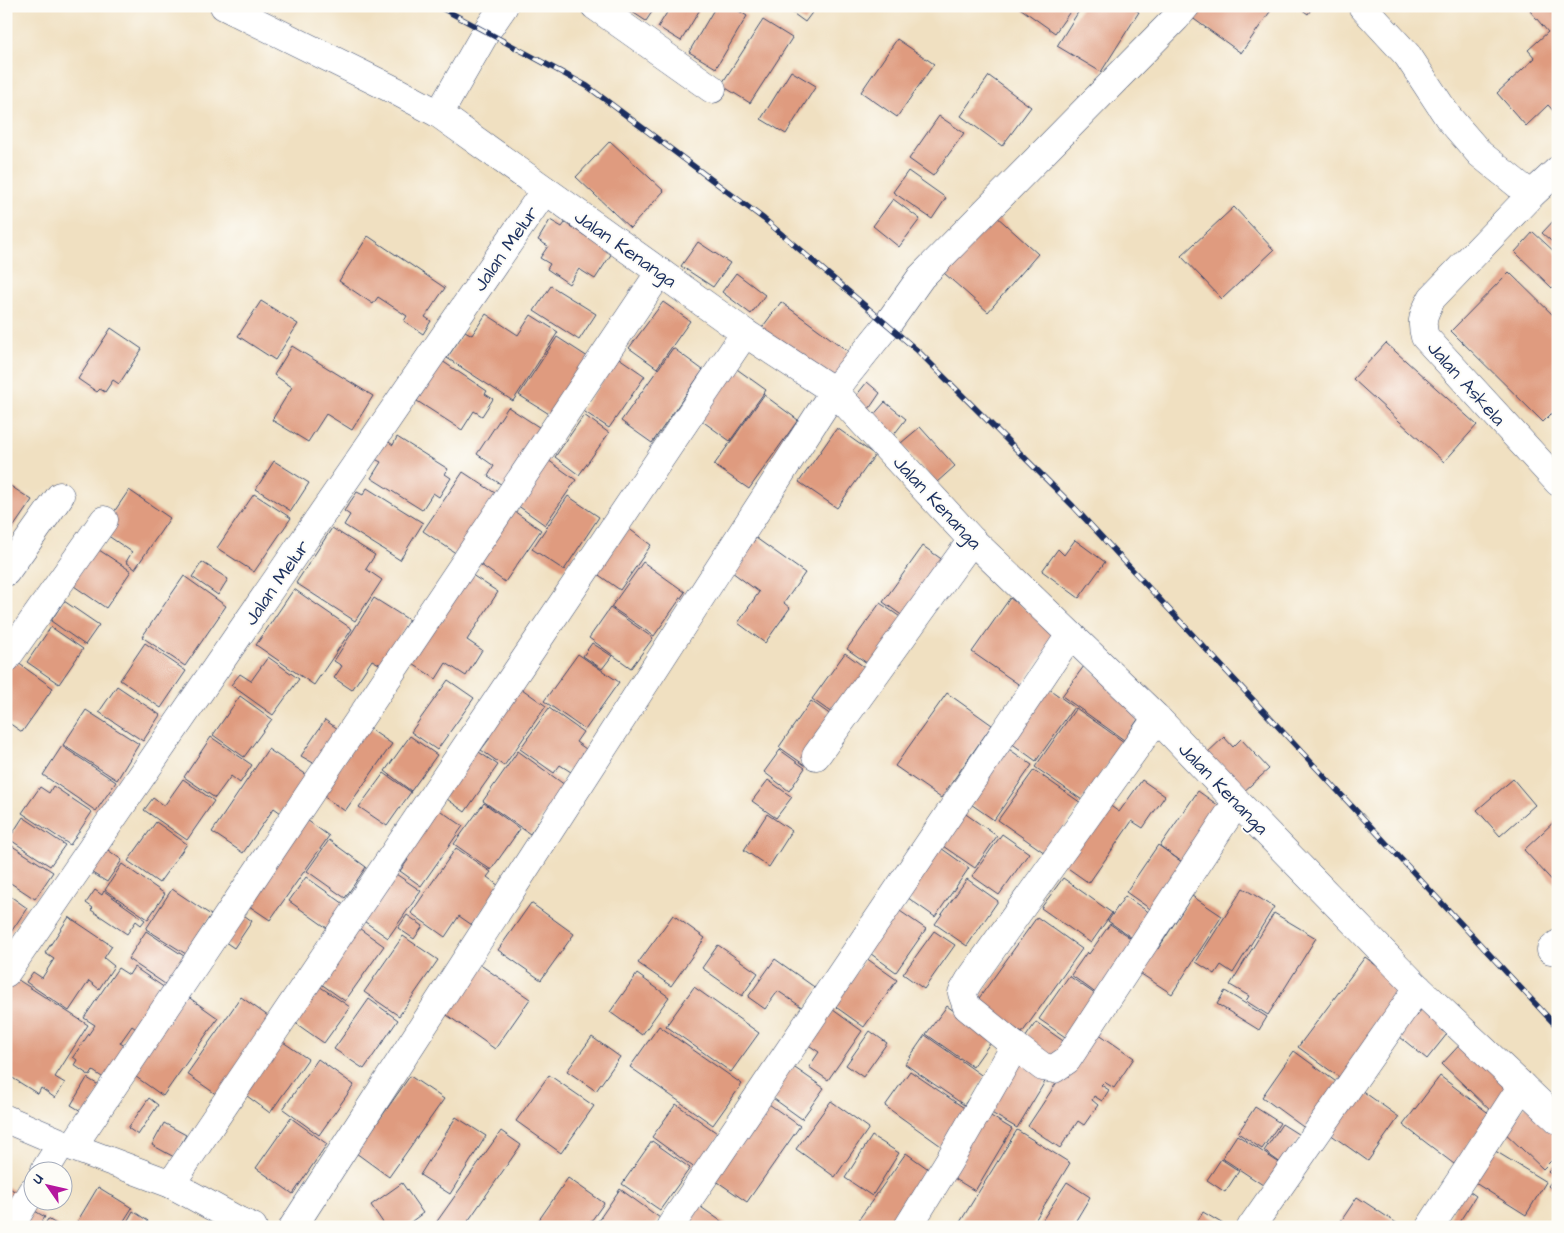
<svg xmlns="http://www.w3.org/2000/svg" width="1564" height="1233" font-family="'Architects Daughter',sans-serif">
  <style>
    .building { fill: #df9b7f }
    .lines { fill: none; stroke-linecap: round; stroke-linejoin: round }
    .street-casing { stroke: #3b4a6d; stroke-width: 29 }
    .secondary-casing { stroke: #3b4a6d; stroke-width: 29 }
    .street { stroke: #fff; stroke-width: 28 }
    .secondary { stroke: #fff; stroke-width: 28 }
    .rail-casing { stroke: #1b2f5e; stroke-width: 5.5 }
    .rail { stroke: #fdfcf7; stroke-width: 4; stroke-dasharray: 11; stroke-linecap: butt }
    .labels { text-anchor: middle; stroke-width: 4; stroke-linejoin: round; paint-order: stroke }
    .street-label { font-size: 19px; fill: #1b2f5e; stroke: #fdfcf7 }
  </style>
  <rect width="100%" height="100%" fill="#fdfcf7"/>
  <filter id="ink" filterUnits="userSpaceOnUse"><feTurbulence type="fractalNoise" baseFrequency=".02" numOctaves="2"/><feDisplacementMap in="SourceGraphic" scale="10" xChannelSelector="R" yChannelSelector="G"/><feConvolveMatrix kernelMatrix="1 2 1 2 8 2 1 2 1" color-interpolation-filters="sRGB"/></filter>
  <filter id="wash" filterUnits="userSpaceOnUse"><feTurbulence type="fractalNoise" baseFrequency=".0096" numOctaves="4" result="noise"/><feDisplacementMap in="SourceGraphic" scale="20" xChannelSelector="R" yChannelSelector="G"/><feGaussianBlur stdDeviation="1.12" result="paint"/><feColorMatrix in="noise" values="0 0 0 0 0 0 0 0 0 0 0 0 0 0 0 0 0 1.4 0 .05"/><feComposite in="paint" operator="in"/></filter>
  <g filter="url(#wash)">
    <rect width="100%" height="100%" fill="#f0e0c1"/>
    <g id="blocks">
      <!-- building -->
      <g class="building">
        <path d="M623,6H656L646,21Z"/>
        <path d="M671,6H702L681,41L658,27Z"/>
        <path d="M716,6H731L747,16L716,68L689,52Z"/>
        <path d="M783,6H817L805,22Z"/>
        <path d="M1017,6H1074L1055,33Z"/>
        <path d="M1082,6H1129L1139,12L1101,72L1057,46Z"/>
        <path d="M1198,6H1274L1241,53L1191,17Z"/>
        <path d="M1297,6H1313L1308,14Z"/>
        <path d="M1535,6H1558V116L1548,105L1526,126L1497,93L1535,58L1528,50L1548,32L1530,11Z"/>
        <path d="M763,20L792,38L750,103L721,85Z"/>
        <path d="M897,39L934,64L897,117L861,92Z"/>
        <path d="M791,71L816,86L786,134L761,119Z"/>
        <path d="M989,76L1031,107L1002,146L961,116Z"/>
        <path d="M939,116L964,133L933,176L909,159Z"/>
        <path d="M610,141L664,191L630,228L576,177Z"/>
        <path d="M908,171L946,198L932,219L893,192Z"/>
        <path d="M893,199L920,219L899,247L873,226Z"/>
        <path d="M1234,207L1274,250L1222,299L1181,256Z"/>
        <path d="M995,215L1038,254L988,312L944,273Z"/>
        <path d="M1558,216V247L1542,233Z"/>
        <path d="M550,220L562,227L565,223L612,253L595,279L579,269L569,284L547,269L550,264L540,258L548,246L538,240Z"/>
        <path d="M1533,232L1558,255V282L1552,288L1515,252Z"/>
        <path d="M368,236L445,288L425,317L431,321L423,334L404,321L407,316L378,297L373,304L339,281Z"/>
        <path d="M698,242L730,263L713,287L681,266Z"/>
        <path d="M1509,272L1558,320V407L1543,422L1451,331Z"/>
        <path d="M736,273L765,295L751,314L722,292Z"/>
        <path d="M551,286L596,314L579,340L534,311Z"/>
        <path d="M261,301L298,324L275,360L238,336Z"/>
        <path d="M663,302L690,321L657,368L629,348Z"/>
        <path d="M781,302L853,355L833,382L761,329Z"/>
        <path d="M486,314L518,335L531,315L558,332L513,401L447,358L465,331L472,335Z"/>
        <path d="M111,328L142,349L119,384L113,380L105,392L100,389L97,392L78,379Z"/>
        <path d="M557,337L591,359L554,417L519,395Z"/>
        <path d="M1386,343L1477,425L1444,462L1353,379Z"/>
        <path d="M292,346L373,396L352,430L326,414L308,442L272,420L292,387L274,375Z"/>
        <path d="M673,348L703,370L652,443L621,421Z"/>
        <path d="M619,358L645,376L609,428L582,410Z"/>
        <path d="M442,361L487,391L485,394L493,399L482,416L474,411L462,430L417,401Z"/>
        <path d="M734,367L766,390L730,441L698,418Z"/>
        <path d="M867,382L880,393L867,412L852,401Z"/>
        <path d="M764,395L798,420L749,489L714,465Z"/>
        <path d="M885,402L906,419L892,437L870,419Z"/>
        <path d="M508,407L545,431L507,488L488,476L494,466L477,454Z"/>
        <path d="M584,415L609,433L579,475L555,457Z"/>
        <path d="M920,427L955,466L936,483L901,443Z"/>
        <path d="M837,428L875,455L837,508L799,482Z"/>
        <path d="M397,437L448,469L445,474L451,478L439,497L433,493L422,510L371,478L381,462L375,459L386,440L393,445Z"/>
        <path d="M541,455L576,480L545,525L510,500Z"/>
        <path d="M274,461L309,483L291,511L256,489Z"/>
        <path d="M463,472L498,495L457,554L423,531Z"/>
        <path d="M6,483L32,500L8,535L6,534Z"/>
        <path d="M367,488L423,523L400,560L344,525L350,515L344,511L357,492L363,495Z"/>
        <path d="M129,490L170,518L135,569L126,562L132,552L101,531Z"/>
        <path d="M254,494L291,518L254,572L217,548Z"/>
        <path d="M568,496L599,517L564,570L532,549Z"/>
        <path d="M511,509L541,530L505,582L474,560Z"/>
        <path d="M332,528L375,555L366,569L382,580L355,621L296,583Z"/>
        <path d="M628,528L651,545L620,590L596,573Z"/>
        <path d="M756,538L805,573L784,603L790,608L765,643L738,623L759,592L732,572Z"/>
        <path d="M1075,540L1105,562L1079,598L1042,571L1058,549L1064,555Z"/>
        <path d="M923,546L947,563L907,619L883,602Z"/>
        <path d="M96,548L131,571L106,608L71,584Z"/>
        <path d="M202,562L228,579L218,595L192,577Z"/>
        <path d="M643,562L685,592L654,636L611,607Z"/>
        <path d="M466,571L498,592L467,640L482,650L466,676L446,663L436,679L408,661Z"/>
        <path d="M184,576L226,606L185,666L142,637Z"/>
        <path d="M294,589L352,629L314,685L256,645Z"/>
        <path d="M374,598L409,620L381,665L372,660L352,690L334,678L342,666L334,661Z"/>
        <path d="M1010,598L1059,633L1021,686L972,652Z"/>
        <path d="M64,601L99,625L85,645L51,621Z"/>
        <path d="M880,603L906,621L874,668L847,649Z"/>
        <path d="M610,608L653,638L631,668L589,638Z"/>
        <path d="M51,627L83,649L59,684L27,662Z"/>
        <path d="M145,643L186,671L161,708L120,680Z"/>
        <path d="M592,643L612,656L602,669L583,656Z"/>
        <path d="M845,653L871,672L839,718L812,699Z"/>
        <path d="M578,654L619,682L585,730L544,701Z"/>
        <path d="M268,657L299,679L273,715L231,685L240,674L251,681Z"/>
        <path d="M14,660L53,688L22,732L6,721V671Z"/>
        <path d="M1084,666L1145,709L1124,740L1062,696Z"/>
        <path d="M448,680L474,698L437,750L411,732Z"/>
        <path d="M515,684L546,706L504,766L481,750L490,738L481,731Z"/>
        <path d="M117,686L160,715L143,741L99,712Z"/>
        <path d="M1045,686L1074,707L1036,761L1007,740Z"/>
        <path d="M947,693L992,725L941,798L895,766Z"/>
        <path d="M240,696L272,719L244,757L213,735Z"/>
        <path d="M811,701L838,720L806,766L779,747Z"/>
        <path d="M549,708L583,732L576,742L586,749L571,772L560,765L554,773L520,749Z"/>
        <path d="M1076,708L1124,742L1082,800L1035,767Z"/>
        <path d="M86,710L139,744L117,780L63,745Z"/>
        <path d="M325,720L338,729L315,764L301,756Z"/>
        <path d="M367,727L392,744L345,811L320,794Z"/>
        <path d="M410,736L437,755L411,791L385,771Z"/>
        <path d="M211,737L252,765L240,783L231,776L215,798L184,777Z"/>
        <path d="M1224,737L1233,747L1241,739L1269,769L1242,793L1206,754Z"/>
        <path d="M1003,745L1032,765L994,820L965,800Z"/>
        <path d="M62,746L116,782L96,811L43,775Z"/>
        <path d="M473,748L498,765L465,812L440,794Z"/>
        <path d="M268,749L307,775L281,813L274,808L243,853L212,832Z"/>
        <path d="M780,750L805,768L789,791L764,772Z"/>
        <path d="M518,751L565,785L530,834L483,801Z"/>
        <path d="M1034,770L1081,803L1045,853L998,820Z"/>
        <path d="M384,773L411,792L387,826L359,807Z"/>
        <path d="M183,779L214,801L187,840L144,810L153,798L164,806Z"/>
        <path d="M1513,779L1535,805L1500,836L1477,810Z"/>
        <path d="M768,780L792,797L776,818L752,801Z"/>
        <path d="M1142,780L1165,796L1143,828L1132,821L1089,883L1062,864L1105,802L1119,812Z"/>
        <path d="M53,786L92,812L70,845L22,813L40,787L49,793Z"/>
        <path d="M1198,791L1222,808L1186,865L1160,846Z"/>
        <path d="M484,803L520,829L491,870L454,844Z"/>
        <path d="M435,807L463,826L421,886L400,871L408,860L401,855Z"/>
        <path d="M960,810L997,836L975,868L937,842Z"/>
        <path d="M767,814L792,831L769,867L744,850Z"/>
        <path d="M300,815L329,836L270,920L240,900Z"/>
        <path d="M23,817L65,845L50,866L9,839Z"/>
        <path d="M1558,818V887L1524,850Z"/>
        <path d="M156,822L187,844L159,883L128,861Z"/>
        <path d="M1002,834L1029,853L999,895L972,876Z"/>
        <path d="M329,840L366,867L345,898L307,871Z"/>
        <path d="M6,842L53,872L35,899L6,880Z"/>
        <path d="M1158,845L1189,867L1156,913L1126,892Z"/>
        <path d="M938,846L969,868L935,917L904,895Z"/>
        <path d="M105,848L122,860L107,882L89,871Z"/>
        <path d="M456,848L491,872L487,877L499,886L472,925L459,916L445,937L411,913Z"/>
        <path d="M122,864L165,894L148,919L105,890Z"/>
        <path d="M390,870L421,891L388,938L358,917Z"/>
        <path d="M306,877L344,904L327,928L289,901Z"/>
        <path d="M1063,878L1112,913L1091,943L1041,908Z"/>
        <path d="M967,879L998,901L967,946L935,924Z"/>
        <path d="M1243,888L1274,907L1233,973L1221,965L1215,974L1196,962Z"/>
        <path d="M172,889L211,915L186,954L146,929Z"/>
        <path d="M95,890L102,895L104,891L145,920L141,925L136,921L127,934L91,910L93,908L86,903Z"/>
        <path d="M6,893L27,908L9,935L6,933Z"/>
        <path d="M1125,896L1153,915L1135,940L1108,921Z"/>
        <path d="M1192,896L1222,916L1172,994L1135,970L1151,945L1158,949Z"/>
        <path d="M531,903L574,934L541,980L498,950Z"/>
        <path d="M234,908L252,921L234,948L215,935Z"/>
        <path d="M897,909L926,929L896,972L867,951Z"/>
        <path d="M1274,913L1316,938L1268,1015L1246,1001L1249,996L1230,985Z"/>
        <path d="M407,915L423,926L414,939L398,928Z"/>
        <path d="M673,915L705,938L671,986L638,963Z"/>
        <path d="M69,917L112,946L104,958L114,966L99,989L89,981L69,1011L26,982L33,972L42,978L54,959L45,953Z"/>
        <path d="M1037,917L1082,949L1022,1033L977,1001Z"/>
        <path d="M1110,924L1136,942L1101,997L1071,975L1087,952L1089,954Z"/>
        <path d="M356,926L384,946L345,1001L317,981Z"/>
        <path d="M146,931L187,958L168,986L128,959Z"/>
        <path d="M934,931L955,945L924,989L903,974Z"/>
        <path d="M403,936L438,960L399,1016L364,992Z"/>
        <path d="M718,945L758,973L742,996L702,968Z"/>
        <path d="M1365,957L1409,990L1343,1080L1298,1047Z"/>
        <path d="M866,958L897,980L864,1027L833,1005Z"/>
        <path d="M775,959L817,989L803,1008L778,991L765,1009L748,997Z"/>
        <path d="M479,964L530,999L495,1049L444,1013Z"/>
        <path d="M134,967L168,990L140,1032L132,1026L120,1043L130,1049L108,1081L93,1071L90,1076L74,1065L77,1060L73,1057L95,1025L84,1018L118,968L129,975Z"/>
        <path d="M9,974L88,1025L55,1077L65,1083L55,1098L41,1088L38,1094L11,1077L6,1084V978Z"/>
        <path d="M637,974L669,997L642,1035L610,1012Z"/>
        <path d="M1069,976L1102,999L1071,1041L1039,1019Z"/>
        <path d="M316,984L350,1007L324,1043L291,1020Z"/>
        <path d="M694,987L759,1033L731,1072L666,1026Z"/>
        <path d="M1225,991L1267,1017L1259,1030L1217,1004Z"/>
        <path d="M184,994L218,1018L163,1096L129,1072Z"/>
        <path d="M241,997L275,1021L220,1097L187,1074Z"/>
        <path d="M369,999L398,1020L364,1069L334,1049Z"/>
        <path d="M947,1006L993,1039L973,1067L926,1034Z"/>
        <path d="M829,1007L862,1031L828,1080L809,1067L819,1052L804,1042Z"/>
        <path d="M1422,1009L1443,1026L1441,1030L1447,1034L1427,1059L1400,1037L1404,1033L1401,1030L1414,1014L1416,1016Z"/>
        <path d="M1036,1022L1069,1045L1055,1064L1023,1041Z"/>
        <path d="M659,1026L742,1084L713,1125L630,1067Z"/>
        <path d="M1092,1029L1134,1058L1114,1088L1104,1082L1101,1085L1109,1090L1102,1101L1094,1096L1092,1100L1098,1105L1084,1125L1078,1121L1060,1148L1028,1126Z"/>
        <path d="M870,1031L887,1043L863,1077L846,1065Z"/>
        <path d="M925,1035L984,1077L964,1105L905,1064Z"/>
        <path d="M592,1037L620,1057L596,1091L567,1071Z"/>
        <path d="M280,1040L308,1059L270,1113L243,1093Z"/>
        <path d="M1464,1040L1516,1091L1494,1114L1442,1064Z"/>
        <path d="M1294,1051L1339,1084L1306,1129L1262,1097Z"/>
        <path d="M1015,1055L1049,1075L1017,1128L983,1108Z"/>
        <path d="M318,1059L354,1085L319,1135L283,1109Z"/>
        <path d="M792,1066L824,1088L802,1119L770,1096Z"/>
        <path d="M910,1071L970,1112L944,1148L885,1106Z"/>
        <path d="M549,1075L594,1106L561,1153L516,1121Z"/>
        <path d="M410,1076L444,1099L389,1177L356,1153Z"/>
        <path d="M1440,1076L1491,1115L1454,1164L1403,1125Z"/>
        <path d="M87,1078L102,1087L86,1114L71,1105Z"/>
        <path d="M1354,1085L1399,1117L1368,1161L1323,1129Z"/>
        <path d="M149,1098L158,1105L138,1135L128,1128Z"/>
        <path d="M831,1101L869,1128L835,1177L796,1149Z"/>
        <path d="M766,1102L800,1126L747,1202L712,1178Z"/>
        <path d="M676,1104L720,1135L696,1169L652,1137Z"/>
        <path d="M1527,1104L1558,1134V1154L1543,1169L1502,1130Z"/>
        <path d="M1255,1107L1280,1123L1262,1149L1238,1133Z"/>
        <path d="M981,1110L1012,1129L975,1191L944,1172Z"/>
        <path d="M456,1117L486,1136L450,1194L420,1175Z"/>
        <path d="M291,1118L327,1144L293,1194L256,1168Z"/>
        <path d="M164,1123L186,1135L174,1157L152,1145Z"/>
        <path d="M1282,1124L1301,1136L1282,1164L1264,1151Z"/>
        <path d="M1017,1130L1070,1163L1031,1227H957Z"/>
        <path d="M501,1131L521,1145L464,1227H433Z"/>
        <path d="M1237,1135L1281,1164L1266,1187L1222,1158Z"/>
        <path d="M872,1136L899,1153L872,1196L845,1178Z"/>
        <path d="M652,1141L690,1168L660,1210L622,1184Z"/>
        <path d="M1492,1149L1546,1182L1526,1215L1472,1181Z"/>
        <path d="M906,1153L934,1173L896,1227H864L857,1222Z"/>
        <path d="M1221,1159L1239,1171L1225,1192L1207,1180Z"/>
        <path d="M1558,1161V1194L1548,1186L1555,1177L1548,1172Z"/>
        <path d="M568,1178L604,1203L587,1227H534Z"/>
        <path d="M1067,1182L1090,1197L1072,1227H1038Z"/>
        <path d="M402,1183L423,1213L404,1227H386L371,1205Z"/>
        <path d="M6,1186L26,1198L6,1227Z"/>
        <path d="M98,1187L132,1208L120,1227H74Z"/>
        <path d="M1463,1187L1476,1196L1456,1227H1446Z"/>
        <path d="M620,1189L660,1218L654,1227H594Z"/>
        <path d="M1357,1197L1398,1224L1396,1227H1337Z"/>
        <path d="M695,1203L728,1226L727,1227H679Z"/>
        <path d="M28,1207L45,1217L38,1227H16Z"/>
        <path d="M133,1211L148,1221L145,1227H124Z"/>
        <path d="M1203,1212L1228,1227H1194Z"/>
        <path d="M48,1219L61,1227H43Z"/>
      </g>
    </g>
  </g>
  <g filter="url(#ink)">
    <use href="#blocks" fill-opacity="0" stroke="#3b4a6d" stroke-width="1"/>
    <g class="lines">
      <!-- street casing -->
      <g class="street-casing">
        <g id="street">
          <path d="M224,6L396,91L439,114L745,333L834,391L972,540L1157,718L1237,802L1418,988L1558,1120"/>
          <path d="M595,6L712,89"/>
          <path d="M1362,6L1408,56L1448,117L1480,154L1531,195"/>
          <path d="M439,114L486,32L504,6"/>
          <path d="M1558,170L1531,195L1432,298C1424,313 1420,320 1425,337L1558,482"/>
          <path d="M6,572L60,496"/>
          <path d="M6,659L104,520"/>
          <path d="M1157,718L969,981L962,993L967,1007L1015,1046L1043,1067L1054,1069L1067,1060L1237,802"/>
          <path d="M816,756L972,540"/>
          <path d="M1551,950L1558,944"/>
          <path d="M6,973L545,190"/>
          <path d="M73,1146L660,272"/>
          <path d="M45,1170L62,1143"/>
          <path d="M171,1184L745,333"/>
          <path d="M10,1227L32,1191"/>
          <path d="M293,1227L834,391L887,325L921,277L1176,18L1186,6"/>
          <path d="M670,1227L1070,635"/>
          <path d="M908,1227L949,1161L1015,1046"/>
          <path d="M1251,1227L1418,988"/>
          <path d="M1430,1227L1522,1086"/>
        </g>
      </g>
      <!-- secondary casing -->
      <g class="secondary-casing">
        <path id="secondary" d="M6,1119L62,1143L171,1184L237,1220L253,1227"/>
      </g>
      <!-- street -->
      <use href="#street" class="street"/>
      <!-- secondary -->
      <use href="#secondary" class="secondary"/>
      <!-- rail casing -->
      <g class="rail-casing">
        <path id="rail" d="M438,6L587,86L764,219L918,351L1073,506L1558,1028"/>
      </g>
      <!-- rail -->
      <use href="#rail" class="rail"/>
    </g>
  </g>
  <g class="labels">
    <!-- street labels -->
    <g class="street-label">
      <text transform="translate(505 248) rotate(-55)" y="7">Jalan Melur</text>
      <text transform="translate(626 248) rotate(35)" y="7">Jalan Kenanga</text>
      <text transform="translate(1467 383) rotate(48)" y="7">Jalan Askela</text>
      <text transform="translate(938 502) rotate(47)" y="7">Jalan Kenanga</text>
      <text transform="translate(276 582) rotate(-55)" y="7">Jalan Melur</text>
      <text transform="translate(1224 788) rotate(46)" y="7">Jalan Kenanga</text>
    </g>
  </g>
  <!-- margin -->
  <rect width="1564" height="1233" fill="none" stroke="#fdfcf7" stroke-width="25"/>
  <!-- north arrow -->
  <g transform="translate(48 1186) rotate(304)"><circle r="24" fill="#fdfcf7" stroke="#a3aaba"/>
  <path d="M0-4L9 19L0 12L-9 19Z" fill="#b5179e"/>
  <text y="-8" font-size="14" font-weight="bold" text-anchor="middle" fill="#1b2f5e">U</text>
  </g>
</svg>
